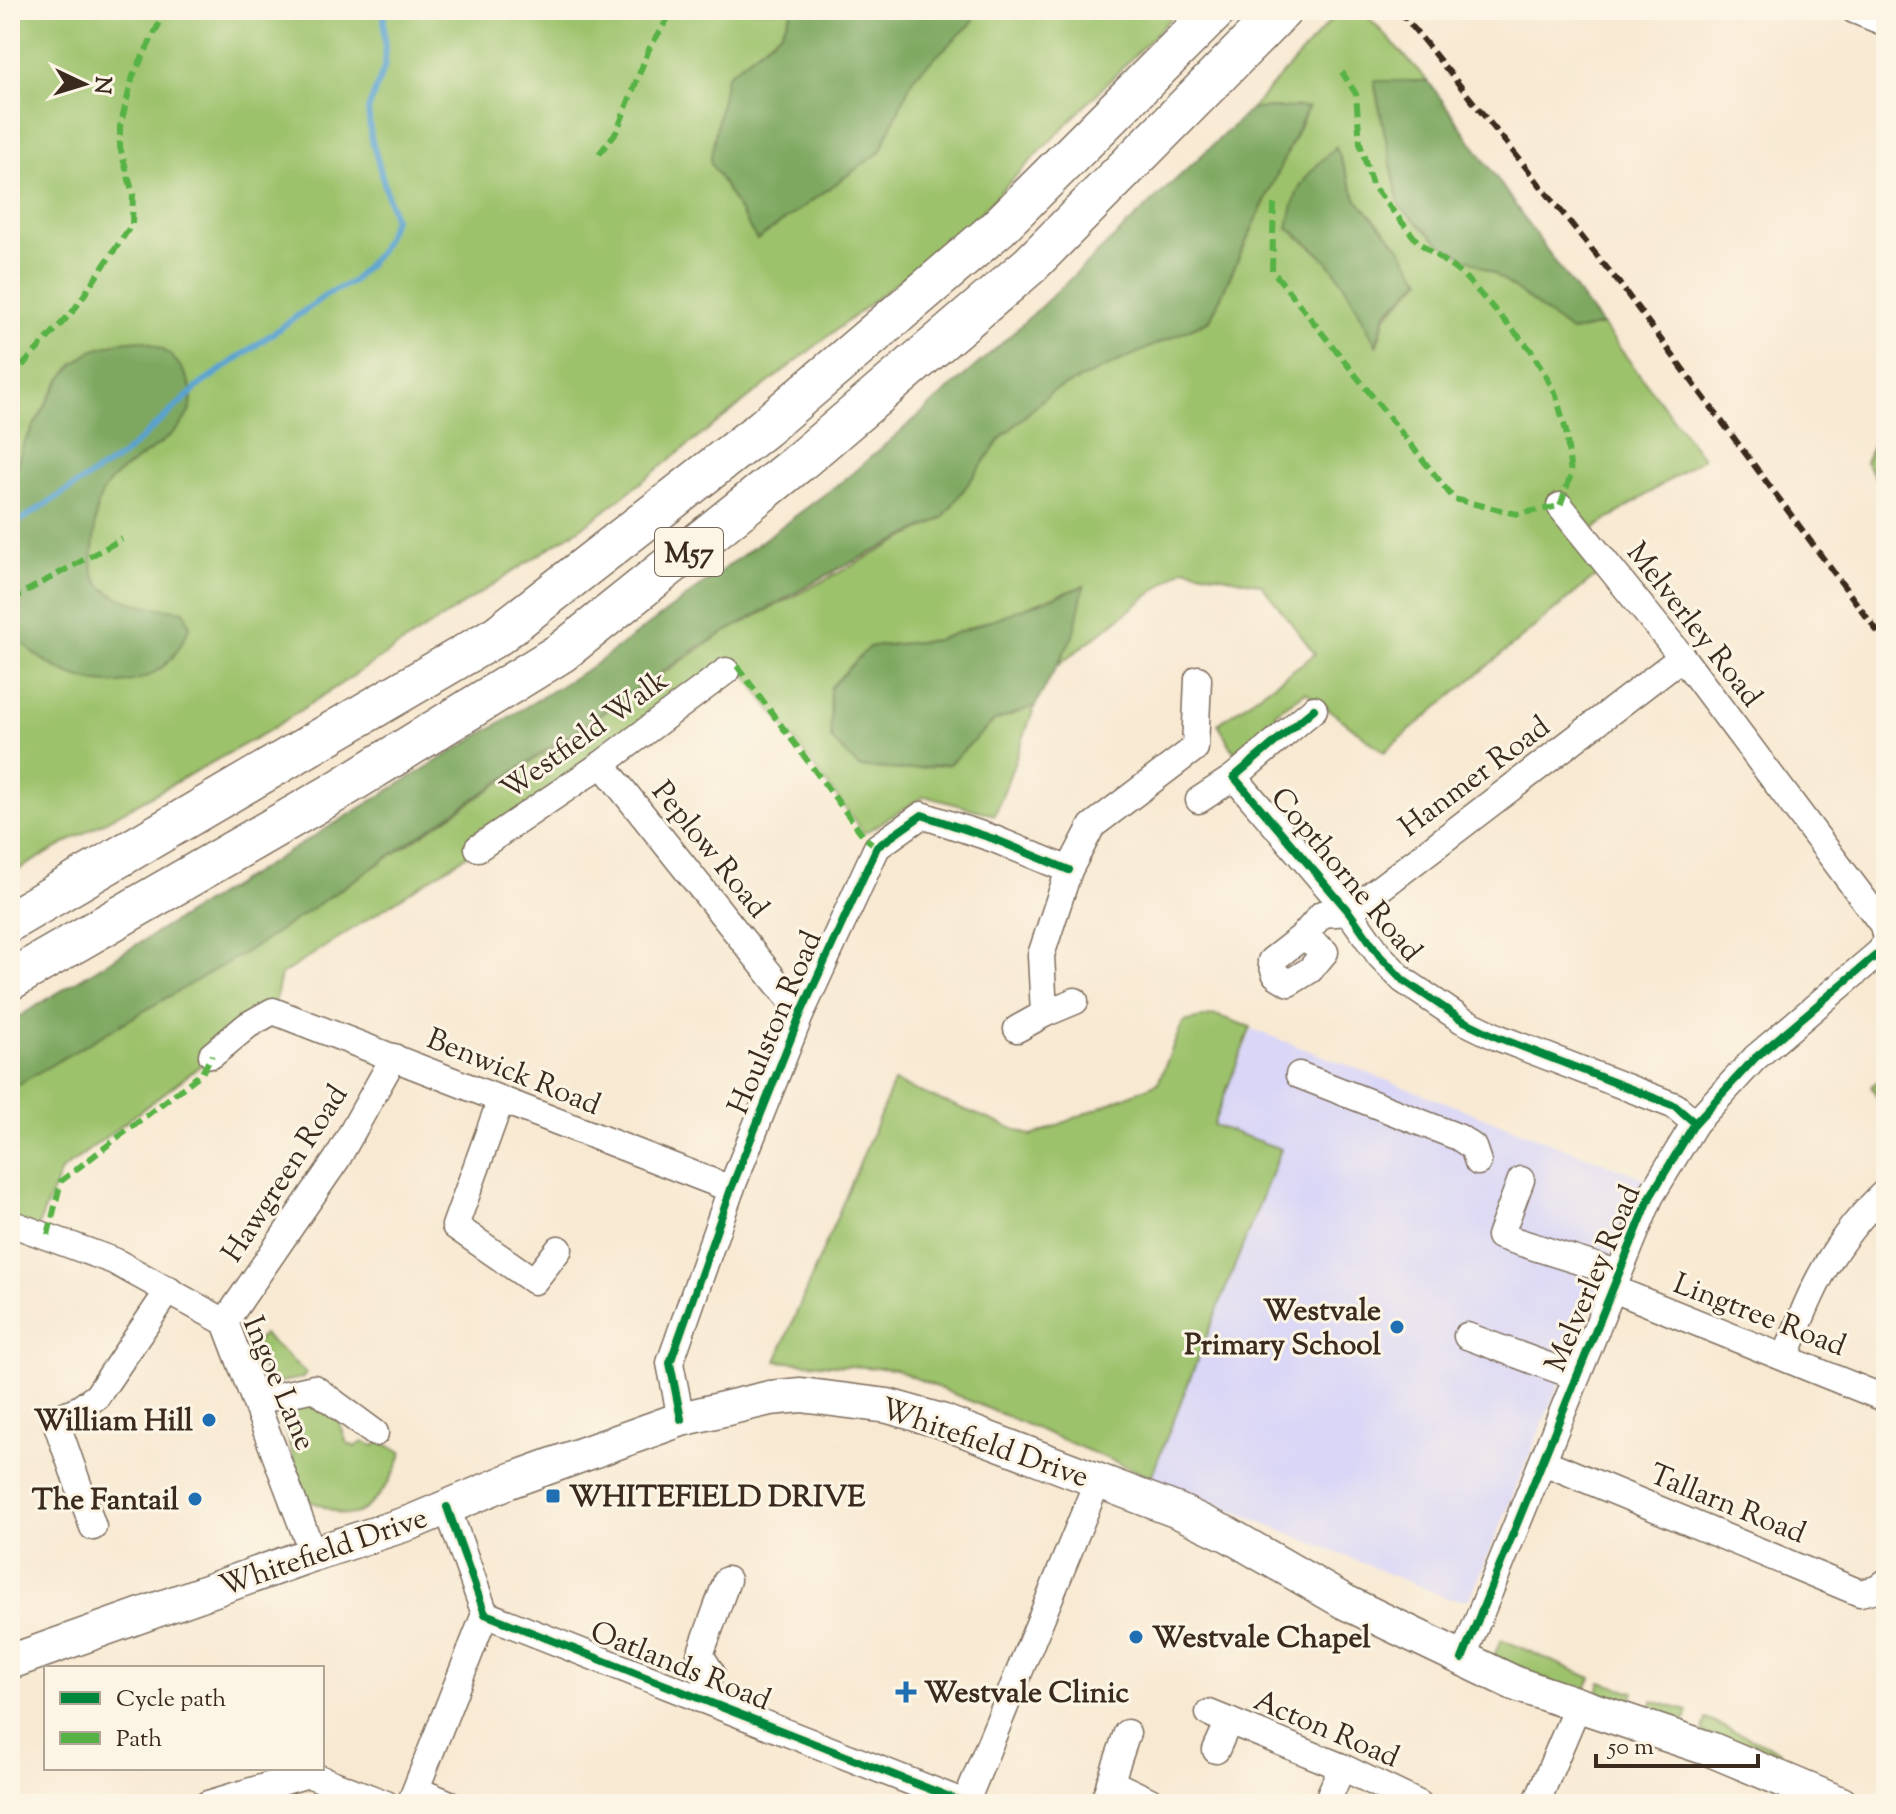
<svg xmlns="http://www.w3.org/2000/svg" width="1896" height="1814" font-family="'Sorts Mill Goudy',serif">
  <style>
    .built { fill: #d9d6f7 }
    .green { fill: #9dc26c; stroke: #6c7645; stroke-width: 2; fill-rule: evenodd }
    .forest { fill: #7ea860; stroke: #5c693f; stroke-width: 2 }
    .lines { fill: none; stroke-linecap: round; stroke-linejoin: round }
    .stream { stroke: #59a2d0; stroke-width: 6 }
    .minor-casing { stroke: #7d6d5d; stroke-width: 29 }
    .major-casing { stroke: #7d6d5d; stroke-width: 37 }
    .highway-casing { stroke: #7d6d5d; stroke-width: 43 }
    .minor { stroke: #fff; stroke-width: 26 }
    .major { stroke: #fff; stroke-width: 34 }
    .highway { stroke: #fff; stroke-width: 40 }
    .rail { stroke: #3b2a1e; stroke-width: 6; stroke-dasharray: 12 6; stroke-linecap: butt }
    .quiet { stroke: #57b245; stroke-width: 6; stroke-dasharray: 12 6; stroke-linecap: butt }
    .cycleway-casing { stroke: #fcf5e5; stroke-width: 13 }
    .cycleway { stroke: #00873e; stroke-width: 8 }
    .poi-dot { fill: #1f6fb2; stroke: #fcf5e5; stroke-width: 3 }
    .labels { text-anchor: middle; stroke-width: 6; stroke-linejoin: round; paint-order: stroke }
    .shield { fill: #fcf5e5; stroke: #75675a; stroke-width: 2 }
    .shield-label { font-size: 28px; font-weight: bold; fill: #3b2a1e }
    .street-label { font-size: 30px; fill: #3b2a1e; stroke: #fcf5e5 }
    .poi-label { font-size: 30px; font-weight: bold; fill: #3b2a1e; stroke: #fcf5e5; text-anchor: end }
  </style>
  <rect width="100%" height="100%" fill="#fcf5e5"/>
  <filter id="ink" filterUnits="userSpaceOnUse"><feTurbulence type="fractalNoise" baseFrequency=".0125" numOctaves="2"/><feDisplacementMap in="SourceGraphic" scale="16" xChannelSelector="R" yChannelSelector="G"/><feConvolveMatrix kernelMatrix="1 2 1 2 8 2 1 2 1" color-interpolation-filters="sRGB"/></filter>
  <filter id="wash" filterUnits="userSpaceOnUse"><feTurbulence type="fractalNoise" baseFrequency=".006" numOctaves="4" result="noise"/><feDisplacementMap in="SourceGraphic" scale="32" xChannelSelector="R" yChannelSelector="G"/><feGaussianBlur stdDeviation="1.8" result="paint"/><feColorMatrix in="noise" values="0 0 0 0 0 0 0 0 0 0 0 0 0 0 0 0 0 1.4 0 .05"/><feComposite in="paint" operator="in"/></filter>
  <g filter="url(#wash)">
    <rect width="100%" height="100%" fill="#f8e9d2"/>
    <!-- built -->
    <path class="built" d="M1252,1029L1644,1178L1470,1599H1450L1151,1477L1282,1149L1213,1124Z"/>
    <!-- green -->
    <g class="green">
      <path d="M10,10H1179L960,233L594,519L267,732L10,874Z"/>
      <path d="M1340,10H1362L1428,81L1374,82L1400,207L1440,243L1498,276L1571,331L1602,325L1703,458L1584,535L1609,565L1384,752L1306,692L1275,713L1286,733L1240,762L1218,724L1315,654L1261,584L1184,568L1060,664L1083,586L937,640L869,647L831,739L859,767L905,770L949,764L994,721L1035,706L995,815L925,796L864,833L736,663L478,848L281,975L273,1011L61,1171L36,1231L10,1223V1087L259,944L722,634L943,518L1002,437L1051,392L1210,320L1308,108L1251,109ZM1335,147L1357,200L1422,279L1386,316L1377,345L1336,267L1288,228Z"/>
      <path d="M1886,417V493L1865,462Z"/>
      <path d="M1215,1015L1251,1027L1213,1125L1281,1149L1151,1477L894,1369L776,1361L894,1082L1032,1136L1158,1083L1183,1022Z"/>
      <path d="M1886,1075V1114L1871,1086Z"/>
      <path d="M263,1334L306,1373L303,1378L275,1383L256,1361L252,1348Z"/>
      <path d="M310,1400L339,1421L347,1443L355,1447L363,1442L375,1446L379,1441L402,1452C398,1473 369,1520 344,1514C332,1512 320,1504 307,1500L279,1412L285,1401Z"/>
      <path d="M1501,1639L1591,1678L1585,1691L1555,1684L1494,1656Z"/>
      <path d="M1601,1682L1634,1692L1629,1708L1596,1698Z"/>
      <path d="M1653,1701L1688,1711L1684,1724L1650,1714Z"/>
      <path d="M1706,1719L1780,1751L1779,1755L1702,1733Z"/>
    </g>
    <!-- forest -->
    <g class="forest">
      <path d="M793,10H973V22L913,78L880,152L757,240L710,162L726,76L781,32Z"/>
      <path d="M1374,81H1428C1488,162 1540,246 1602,325L1571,332L1498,276L1440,243L1400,207Z"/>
      <path d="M1308,107L1210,320L1051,392L1002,437L943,518L838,569L699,647L259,944L10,1089V1022L596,664L848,477L1001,344L1251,109Z"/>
      <path d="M1336,147L1357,200L1397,244L1421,279L1385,314L1376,345C1349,293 1339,262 1288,228C1295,185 1305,176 1336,147Z"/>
      <path d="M142,340C164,348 176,356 187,378C213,431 130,453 106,487C95,502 95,522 94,540C93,553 89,571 98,582C114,604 159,608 184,611L190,626C182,644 174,660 157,671C111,701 42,671 12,631L10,489L23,445L58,383L74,364L92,351L120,342Z"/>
      <path d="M1084,586L1073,636L1035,706L994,721L949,764L905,770L859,767L831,739L830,688L869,647L937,640Z"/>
    </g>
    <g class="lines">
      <!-- stream -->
      <path class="stream" d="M10,527L122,456L200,385L328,294L352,282L380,251L394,219L371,137L368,110L385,65L384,10"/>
    </g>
  </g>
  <g filter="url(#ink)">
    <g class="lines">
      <!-- minor casing -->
      <g class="minor-casing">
        <g id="minor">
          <path d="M1854,10L1886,23"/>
          <path d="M1560,506L1682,657L1883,925L1886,939"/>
          <path d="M1314,709L1234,777L1349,912L1380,956L1403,980L1462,1020L1497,1037L1675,1106L1695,1123"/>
          <path d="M602,764L801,1013"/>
          <path d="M1199,800L1234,777"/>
          <path d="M478,848L602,764L726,671"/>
          <path d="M1303,936L1325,952L1310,970L1289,983L1276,975L1271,961L1303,936L1322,914L1349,912L1682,657"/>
          <path d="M1075,1001L1044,1014L1041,955L1069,870L1092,826L1195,748L1198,679"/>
          <path d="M1017,1029L1044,1014"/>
          <path d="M212,1055L248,1025L273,1011L731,1189"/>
          <path d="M1299,1075L1458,1137L1473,1147L1478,1162"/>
          <path d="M500,1102L455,1226L534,1281L559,1249"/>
          <path d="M1521,1180L1500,1236L1617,1273"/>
          <path d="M10,1223L114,1261L225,1322L313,1554"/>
          <path d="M1611,1288L1886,1399"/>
          <path d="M225,1322L337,1159L394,1057"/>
          <path d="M1467,1336L1575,1376"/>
          <path d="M1786,1357C1810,1290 1833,1241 1886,1191"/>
          <path d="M256,1401L314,1388L375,1433"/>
          <path d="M681,1419L670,1363L731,1189L801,1013L877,847L922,815L994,839L1069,870"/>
          <path d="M1544,1462L1860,1593L1877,1589L1886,1582"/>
          <path d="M447,1507L485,1614L965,1803"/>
          <path d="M93,1527L55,1419L79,1409L97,1396L169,1290"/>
          <path d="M1462,1659L1650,1197L1695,1123L1755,1058L1881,951L1886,940"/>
          <path d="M700,1699L711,1672L700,1655L727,1580"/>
          <path d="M1209,1713L1342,1767L1419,1804"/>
          <path d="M1216,1750L1229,1721"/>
          <path d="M1110,1782L1150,1801"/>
          <path d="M416,1790L450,1804"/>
          <path d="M208,1804L308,1774L386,1804"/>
          <path d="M410,1804L485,1614"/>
          <path d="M965,1804L1098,1480"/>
          <path d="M1103,1804L1127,1733"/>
          <path d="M1326,1804L1342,1767"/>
          <path d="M1536,1804L1577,1707"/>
        </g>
      </g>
      <!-- major casing -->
      <g class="major-casing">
        <path id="major" d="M10,1662L313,1554L412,1522L509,1481L681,1419L770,1398L801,1395L888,1406L941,1421L1178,1511L1229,1535L1345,1602L1516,1684L1710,1749L1841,1804"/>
      </g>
      <!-- highway casing -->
      <g class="highway-casing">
        <g id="highway">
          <path d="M10,921L498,635L764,428L998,228L1216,10"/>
          <path d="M10,980L334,793L562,652L798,463L1030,265L1282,10"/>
        </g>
      </g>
      <!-- minor -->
      <use href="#minor" class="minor"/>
      <!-- major -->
      <use href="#major" class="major"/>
      <!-- highway -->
      <use href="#highway" class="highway"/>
      <!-- rail -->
      <path class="rail" d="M1399,10L1619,283L1886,643"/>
      <!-- quiet -->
      <g class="quiet">
        <path d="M599,154L617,131L649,49L673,10"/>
        <path d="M1274,204L1272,270L1454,499L1517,514L1560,506L1571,475L1566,431L1555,392L1531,350L1464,276L1418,242L1372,185L1360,143L1356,94L1342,72"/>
        <path d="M10,379L74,310L132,224L133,194L120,147V127L133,76L166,10"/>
        <path d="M10,600L122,539"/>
        <path d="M737,666L865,838L877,847"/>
        <path d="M48,1235L61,1181L202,1073L212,1055"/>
      </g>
      <!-- cycleway casing -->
      <g class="cycleway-casing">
        <g id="cycleway">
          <path d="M1314,709L1234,777L1349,912L1380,956L1403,980L1462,1020L1497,1037L1675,1106L1695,1123"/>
          <path d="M681,1419L670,1363L731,1189L801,1013L877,847L922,815L994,839L1069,870"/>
          <path d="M447,1507L485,1614L965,1803"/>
          <path d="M1462,1659L1650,1197L1695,1123L1755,1058L1881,951L1886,940"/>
        </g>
      </g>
      <!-- cycleway -->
      <use href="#cycleway" class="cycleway"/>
    </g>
  </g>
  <!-- markers -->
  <g class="poi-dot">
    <circle cx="1397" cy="1327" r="8"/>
    <circle cx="209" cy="1420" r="8"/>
    <rect x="545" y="1488" width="16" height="16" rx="4"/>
    <circle cx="195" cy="1499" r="8"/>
    <circle cx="1136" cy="1637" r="8"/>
    <path d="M902 1680h8v8h8v8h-8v8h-8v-8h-8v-8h8z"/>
  </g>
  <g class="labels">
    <!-- shield labels -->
    <rect class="shield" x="655" y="528" width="68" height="48" rx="6"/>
    <g class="shield-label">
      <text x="689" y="562">M57</text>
    </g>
    <!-- street labels -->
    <g class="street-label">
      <text transform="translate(1695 624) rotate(52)" y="10">Melverley Road</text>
      <text transform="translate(584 734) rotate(-36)" y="10">Westfield Walk</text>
      <text transform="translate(1474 776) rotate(-37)" y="10">Hanmer Road</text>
      <text transform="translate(711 849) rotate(51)" y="10">Peplow Road</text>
      <text transform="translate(1347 874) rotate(50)" y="10">Copthorne Road</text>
      <text transform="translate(774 1022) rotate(-67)" y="10">Houlston Road</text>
      <text transform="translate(514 1071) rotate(22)" y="10">Benwick Road</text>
      <text transform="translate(284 1173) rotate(-57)" y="10">Hawgreen Road</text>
      <text transform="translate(1592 1278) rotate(-67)" y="10">Melverley Road</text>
      <text transform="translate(1760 1314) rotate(21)" y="10">Lingtree Road</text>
      <text transform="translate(280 1383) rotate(67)" y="10">Ingoe Lane</text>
      <text transform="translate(985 1442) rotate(19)" y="10">Whitefield Drive</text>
      <text transform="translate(1728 1503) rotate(22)" y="10">Tallarn Road</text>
      <text transform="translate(323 1551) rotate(-19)" y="10">Whitefield Drive</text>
      <text transform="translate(681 1665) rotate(22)" y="10">Oatlands Road</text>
      <text transform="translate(1327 1728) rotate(23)" y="10">Acton Road</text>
    </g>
    <!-- poi labels -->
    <g class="poi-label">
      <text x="1381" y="1320">Westvale<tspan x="1381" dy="34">Primary School</tspan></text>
      <text x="193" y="1430">William Hill</text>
      <text x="569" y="1506" text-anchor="start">WHITEFIELD DRIVE</text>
      <text x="179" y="1509">The Fantail</text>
      <text x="1152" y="1647" text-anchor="start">Westvale Chapel</text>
      <text x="924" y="1702" text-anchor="start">Westvale Clinic</text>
    </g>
  </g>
  <!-- margin -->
  <rect width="1896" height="1814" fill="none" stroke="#fcf5e5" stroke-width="40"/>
  <!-- legend -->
  <rect x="44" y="1666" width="280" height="104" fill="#fcf5e5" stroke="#afa495" stroke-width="2"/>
  <rect x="60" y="1692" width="40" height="12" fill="#00873e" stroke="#afa495" stroke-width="2"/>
  <text x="116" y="1706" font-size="24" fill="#3b2a1e">Cycle path</text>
  <rect x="60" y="1732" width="40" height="12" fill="#57b245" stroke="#afa495" stroke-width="2"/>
  <text x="116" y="1746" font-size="24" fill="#3b2a1e">Path</text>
  <!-- north arrow -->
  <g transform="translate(84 84) rotate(94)" stroke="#fcf5e5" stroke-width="6" paint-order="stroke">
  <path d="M0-6L14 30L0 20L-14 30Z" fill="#3b2a1e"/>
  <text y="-12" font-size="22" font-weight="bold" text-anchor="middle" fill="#3b2a1e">N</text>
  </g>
  <!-- scale -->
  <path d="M1596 1754v12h162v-12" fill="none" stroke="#3b2a1e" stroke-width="4"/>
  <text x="1608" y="1754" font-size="24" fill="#3b2a1e" stroke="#fcf5e5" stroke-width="6" paint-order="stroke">50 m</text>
</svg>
